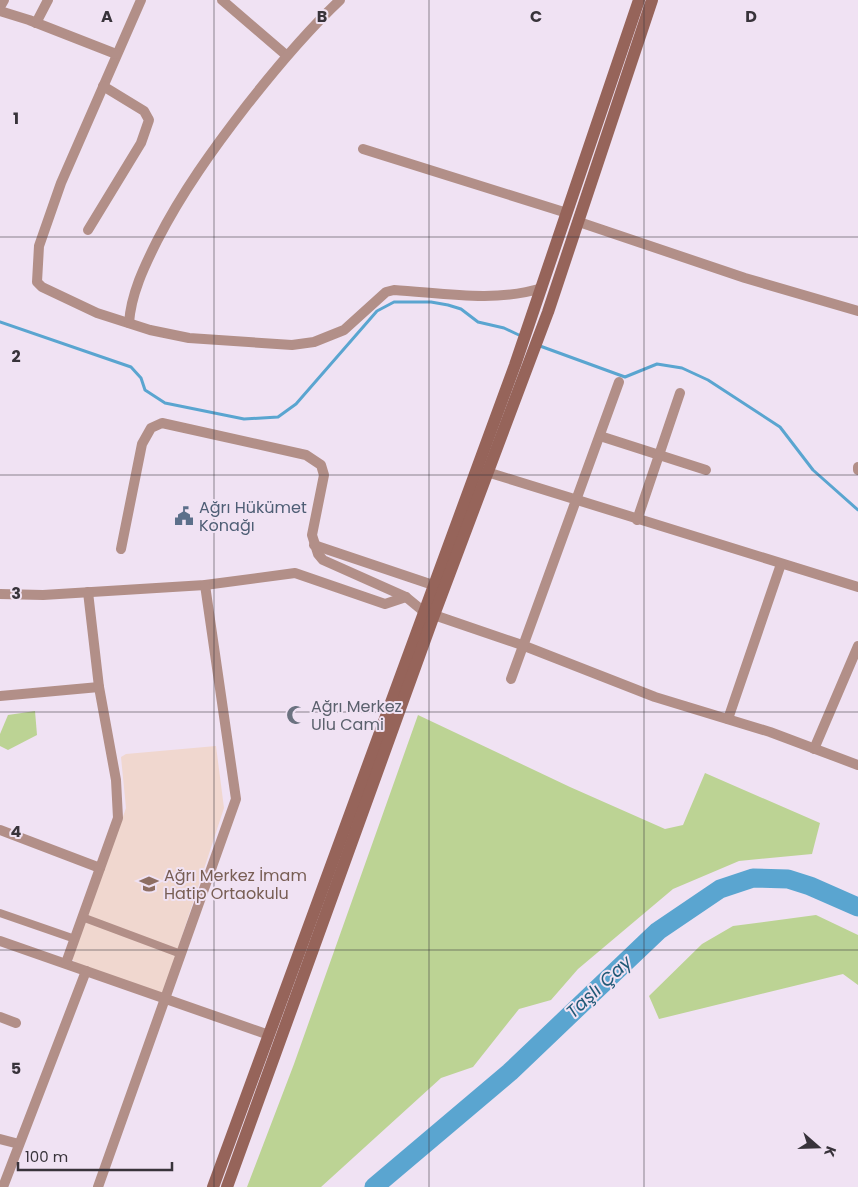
<svg xmlns="http://www.w3.org/2000/svg" width="858" height="1187" font-family="Poppins,sans-serif">
  <style>
    .education { fill: #f0d7cf }
    .green { fill: #bcd394 }
    .lines { fill: none; stroke-linecap: round; stroke-linejoin: round }
    .stream { stroke: #5aa5d0; stroke-width: 3 }
    .river { stroke: #5aa5d0; stroke-width: 19 }
    .pedestrian { stroke: #b28f88; stroke-width: 8 }
    .minor { stroke: #b28f88; stroke-width: 10 }
    .secondary { stroke: #96645a; stroke-width: 12 }
    .grid { fill: none; stroke: #38333a; stroke-width: 1; stroke-opacity: 0.55 }
    .labels { text-anchor: middle; stroke-width: 4; stroke-linejoin: round; paint-order: stroke }
    .service-label { font-size: 16px; fill: #4e5e75; stroke: #f0e2f3; text-anchor: start }
    .worship-label { font-size: 16px; fill: #5b616d; stroke: #f0e2f3; text-anchor: start }
    .education-label { font-size: 16px; fill: #785e54; stroke: #f0e2f3; text-anchor: start }
    .water-label { font-size: 18px; font-style: italic; fill: #205977; stroke: #f0e2f3 }
    .grid-label { font-size: 16px; text-anchor: middle; font-weight: bold; fill: #38333a; stroke: #f0e2f3; stroke-width: 4; stroke-linejoin: round; paint-order: stroke }
  </style>
  <rect width="100%" height="100%" fill="#f0e2f3"/>
  <!-- education -->
  <path class="education" d="M216,746L224,808L163,994L76,963L72,959L126,808L121,757L126,754Z"/>
  <!-- green -->
  <g class="green">
    <path d="M35,711L37,735L8,750L0,746V734L8,715Z"/>
    <path d="M418,715L570,787L665,829L683,825L705,773L820,823L812,854L739,861L673,889L578,969L551,1000L519,1009L473,1067L441,1078L321,1187H247L294,1064Z"/>
    <path d="M816,915L858,935V985L843,974L659,1019L649,996L702,944L733,926Z"/>
  </g>
  <g class="lines">
    <!-- stream -->
    <g class="stream">
      <path d="M0,322L131,367L141,378L145,390L165,403L244,419L278,417L296,404L377,311L394,302H431L448,305L461,309L478,322L504,328L521,336"/>
      <path d="M540,346L625,377L657,364L682,368L708,380L780,427L813,470L858,510"/>
    </g>
    <!-- river -->
    <path class="river" d="M374,1187L510,1072L658,931L720,889L753,878L788,879L810,886L858,907"/>
    <!-- pedestrian -->
    <g class="pedestrian">
      <path d="M0,913L75,939"/>
      <path d="M82,917L181,954"/>
    </g>
    <!-- minor -->
    <g class="minor">
      <path d="M141,0L61,183L39,246L37,282L42,287L97,313L150,330L189,338L292,345L314,342L344,330L386,292L394,290C443,293 494,303 542,288"/>
      <path d="M222,0L286,55"/>
      <path d="M0,7L4,0"/>
      <path d="M0,11L29,20L116,54"/>
      <path d="M36,23L48,0"/>
      <path d="M363,149L567,213"/>
      <path d="M579,222L745,278L858,311"/>
      <path d="M88,230L141,143L149,120L144,111L103,86"/>
      <path d="M129,323C131,294 144,267 157,241C182,192 213,149 247,105C276,68 305,33 340,0"/>
      <path d="M600,436L706,470"/>
      <path d="M858,467V470"/>
      <path d="M487,472L858,587"/>
      <path d="M637,520L680,393"/>
      <path d="M314,545L433,585"/>
      <path d="M121,549L142,444L151,428L162,423L306,455L321,465L324,475L312,535L318,554L323,560L406,597L423,611L434,615L522,645L655,697L770,732L858,765"/>
      <path d="M0,594L43,595L205,585L295,573L385,604L406,597"/>
      <path d="M511,679L619,382"/>
      <path d="M0,696L99,687"/>
      <path d="M728,719L781,564"/>
      <path d="M814,749L858,646"/>
      <path d="M0,830L100,868"/>
      <path d="M0,941L269,1035"/>
      <path d="M66,963L118,818L116,780L99,687L88,592"/>
      <path d="M0,1017L16,1023"/>
      <path d="M0,1139L19,1144"/>
      <path d="M3,1187L86,971"/>
      <path d="M98,1187L236,799L205,585"/>
    </g>
    <!-- secondary -->
    <g class="secondary">
      <path d="M213,1187L515,365L639,0"/>
      <path d="M227,1187L434,615L548,312L652,0"/>
    </g>
  </g>
  <!-- grid -->
  <path class="grid" d="M214,0V1187M429,0V1187M644,0V1187M0,237H858M0,475H858M0,712H858M0,950H858"/>
  <!-- icons -->
  <defs>
    <g id="civic-bare" transform="scale(1.5)"><path d="M-.6-6.5H3V-4.5H.6V-3L4-1V1h2V6H-6V1h2V-1L-.6-3ZM-1.2 2.5V6h2.4V2.5Z" fill="#5c6f8a" stroke="#f0e2f3" stroke-width="2.5" paint-order="stroke"/></g>
    <g id="mosque-bare" transform="scale(1.5)"><path d="M3.5-4.9A6 6 0 1 0 3.5 4.9A5 5 0 1 1 3.5-4.9Z" fill="#6b7280" stroke="#f0e2f3" stroke-width="2.5" paint-order="stroke"/></g>
    <g id="school-bare" transform="scale(1.5)"><path d="M0-5L7-2L0 1L-7-2ZM-4 1L0 2.5L4 1V4Q0 6-4 4Z" fill="#8d6e63" stroke="#f0e2f3" stroke-width="2.5" paint-order="stroke"/></g>
  </defs>
  <g fill-rule="evenodd">
    <use href="#civic-bare" x="184" y="516"/>
    <use href="#mosque-bare" x="296" y="715"/>
    <use href="#school-bare" x="149" y="884"/>
  </g>
  <g class="labels">
    <!-- service labels -->
    <g class="service-label">
      <text x="199" y="513">Ağrı Hükümet<tspan x="199" dy="18">Konağı</tspan></text>
    </g>
    <!-- worship labels -->
    <g class="worship-label">
      <text x="311" y="712">Ağrı Merkez<tspan x="311" dy="18">Ulu Cami</tspan></text>
    </g>
    <!-- education labels -->
    <g class="education-label">
      <text x="164" y="881">Ağrı Merkez İmam<tspan x="164" dy="18">Hatip Ortaokulu</tspan></text>
    </g>
    <!-- water labels -->
    <g class="water-label">
      <text transform="translate(599 987) rotate(-43)" y="6">Taşlı Çay</text>
    </g>
  </g>
  <g class="grid-label">
    <text x="107" y="22">A</text>
    <text x="322" y="22">B</text>
    <text x="536" y="22">C</text>
    <text x="751" y="22">D</text>
    <text x="16" y="124">1</text>
    <text x="16" y="362">2</text>
    <text x="16" y="599">3</text>
    <text x="16" y="837">4</text>
    <text x="16" y="1074">5</text>
  </g>
  <!-- north arrow -->
  <g transform="translate(818 1147) rotate(110)" stroke="#f0e2f3" stroke-width="4" paint-order="stroke">
  <path d="M0-4L9 19L0 12L-9 19Z" fill="#38333a"/>
  <text y="-8" font-size="14" font-weight="bold" text-anchor="middle" fill="#38333a">K</text>
  </g>
  <!-- scale -->
  <path d="M18 1162v8h154v-8" fill="none" stroke="#38333a" stroke-width="2.5"/>
  <text x="25" y="1162" font-size="15" fill="#38333a" stroke="#f0e2f3" stroke-width="4" paint-order="stroke">100 m</text>
</svg>
